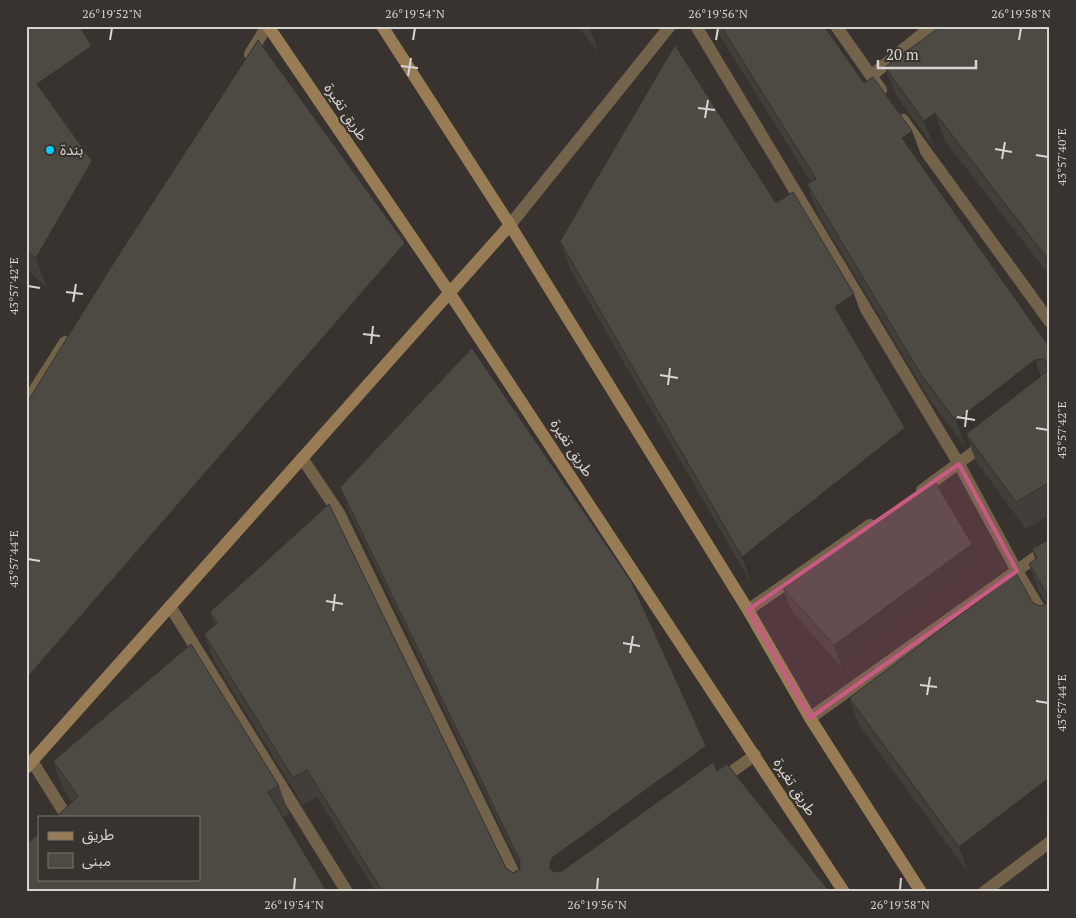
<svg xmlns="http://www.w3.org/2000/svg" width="1076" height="918" font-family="'PT Serif','Noto Sans Arabic',serif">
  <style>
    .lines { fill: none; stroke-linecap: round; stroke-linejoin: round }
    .street { stroke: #73634b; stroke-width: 12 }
    .secondary { stroke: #977c56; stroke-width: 12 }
    .wall { fill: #423f3a }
    .shaded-wall { fill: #36332f }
    .building { fill: #4d4943; stroke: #36332f }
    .marked { fill: #c95a84; fill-opacity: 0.2; stroke: #c95a84; stroke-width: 4; stroke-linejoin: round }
    .ticks { fill: none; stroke: #d7d5d1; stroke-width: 2 }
    .poi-dot { fill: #10cafa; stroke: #38332e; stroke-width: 2 }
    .labels { text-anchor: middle; stroke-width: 4.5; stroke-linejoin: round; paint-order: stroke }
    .street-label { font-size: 15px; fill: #d7d5d1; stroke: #38332e }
    .poi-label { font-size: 15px; fill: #d7d5d1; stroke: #38332e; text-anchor: start }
    .neatline { fill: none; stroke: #d7d5d1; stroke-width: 2 }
    .ticks-label { font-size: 12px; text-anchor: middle; fill: #d7d5d1 }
  </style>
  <rect width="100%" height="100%" fill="#38332e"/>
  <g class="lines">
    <!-- street -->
    <g class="street">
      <path d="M696,26L959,464L1017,571L1050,626"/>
      <path d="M836,26L881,90"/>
      <path d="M250,54L267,26"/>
      <path d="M871,76L932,26"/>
      <path d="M903,120L1050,322"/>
      <path d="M510,225L670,26"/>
      <path d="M26,403L65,342"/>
      <path d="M302,458L339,513L523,892"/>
      <path d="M922,490L986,443"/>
      <path d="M170,606L347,892"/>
      <path d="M748,610L870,525"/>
      <path d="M810,718L1050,547"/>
      <path d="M32,761L67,817"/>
      <path d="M719,781L755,755"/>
      <path d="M984,892L1050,842"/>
    </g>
    <!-- secondary -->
    <g class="secondary">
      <path d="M268,26L449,292L844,892"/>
      <path d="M382,26L510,225L748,610L810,718L921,892"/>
      <path d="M26,768L510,225"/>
    </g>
  </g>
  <!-- wall -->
  <g class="wall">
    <path d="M26,26L102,74L54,107L92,161L102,188L46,286L26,269Z"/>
    <path d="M577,26H621L599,52Z"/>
    <path d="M716,26H824L864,83L912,131L922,158L918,161L1050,348V515L1026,529L976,461L970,445L966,448L930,400L817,212L807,184L811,182L719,34Z"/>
    <path d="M1050,26V276L945,141L935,149L896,95L885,67Z"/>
    <path d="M776,203L854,294L864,322L849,332L915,456L752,585L570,269L560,241Z"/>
    <path d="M340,487L706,746L712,762L717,771L830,892H376L317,797L303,805L214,661L204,634L215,625L210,612L506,868L513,873L520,869V867L350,514Z"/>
    <path d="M1050,539V813L970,875L859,725L849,698L1033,603L1040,606L1044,605L1046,603L1039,591L1029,564L1035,559L1032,549Z"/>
    <path d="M980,566L842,668L791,610L783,588Z"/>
    <path d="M53,761L279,786L289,814L283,817L327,892L39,879H199L72,802L63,789Z"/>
  </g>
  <!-- shaded-wall -->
  <g class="shaded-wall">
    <path d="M589,26H621L599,52Z"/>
    <path d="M92,46L102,74L47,112L37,84Z"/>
    <path d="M935,113L945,141L935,149L924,121Z"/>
    <path d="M912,131L922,158L912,165L902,138Z"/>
    <path d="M92,161L102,188L46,286L36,258Z"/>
    <path d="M405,243L415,271L26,718V679Z"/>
    <path d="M854,294L864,322L845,335L835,307Z"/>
    <path d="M1035,360L1045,388L966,434L970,445L966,448L956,421Z"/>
    <path d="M905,428L915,456L752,585L742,557Z"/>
    <path d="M972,544L980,566L842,668L834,645Z"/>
    <path d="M706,746L716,774L560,892L550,869V862L552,858Z"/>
    <path d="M1050,777V813L970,875L959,847Z"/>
  </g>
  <!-- building -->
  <g class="building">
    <path d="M26,26H79L92,46L37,84L92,161L36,258L26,250Z"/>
    <path d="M721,26H824L864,83L873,77L912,131L902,138L1050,348V482L1016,502L966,434L1045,373L1048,370L1047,362L1043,359L1035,360L956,421L920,373L807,184L816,179Z"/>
    <path d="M941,26H1050V262L935,113L924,121L885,67Z"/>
    <path d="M258,40L405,243L26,679V404L116,259Z"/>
    <path d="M675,45L776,203L793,192L854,294L835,307L905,428L742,557L560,241Z"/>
    <path d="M472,348L631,581L706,746L552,858L550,862V869L554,872L562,871L713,762L717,771L727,764L830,892H383L307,770L293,778L204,634L217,623L210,612L329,504L506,868L513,873L520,869V861L340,487Z"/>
    <path d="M934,480L972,544L834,645L783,588Z"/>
    <path d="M1050,539V777L959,847L849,698L1016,573L1033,603L1040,606L1044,605L1047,602V594L1029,564L1037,558L1032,549Z"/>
    <path d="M191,644L279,786L268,792L327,892H26V845L39,833V879H199V817H56L78,796L53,761Z"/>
  </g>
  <!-- marked area -->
  <path class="marked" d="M959,464L1017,571L810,718L748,610Z"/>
  <!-- ticks -->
  <path class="ticks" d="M110,40L112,28M413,40L415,28M716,40L718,28M1019,40L1021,28M401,66L418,68M408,76L411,58M698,108L715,110M705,118L708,100M995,149L1012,152M1036,155L1048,157M1002,159L1005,142M28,286L40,288M66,292L83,294M73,302L76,284M363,334L380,336M371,344L373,326M660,375L678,378M668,385L670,368M957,417L975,420M965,427L967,410M1036,428L1048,430M28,559L40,561M326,601L343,604M333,611L335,594M623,643L640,646M630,653L633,636M920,685L937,687M927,695L930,677M1036,701L1048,703M294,890L295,878M597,890L598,878M900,890L901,878"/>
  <!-- markers -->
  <circle class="poi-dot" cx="50" cy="150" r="5"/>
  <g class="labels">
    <!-- street labels -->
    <g class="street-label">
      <text transform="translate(346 112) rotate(56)" y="5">طريق تغيرة</text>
      <text transform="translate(572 448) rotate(57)" y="5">طريق تغيرة</text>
      <text transform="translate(795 787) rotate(57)" y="5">طريق تغيرة</text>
    </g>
    <!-- poi labels -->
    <g class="poi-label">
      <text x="60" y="155">بندة</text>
    </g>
  </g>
  <!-- border -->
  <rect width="1076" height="918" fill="none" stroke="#38332e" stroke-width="55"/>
  <!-- legend -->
  <rect x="38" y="816" width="162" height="65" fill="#38332e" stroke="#78746f"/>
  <rect x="48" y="832" width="25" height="8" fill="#977c56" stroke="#78746f"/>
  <text x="82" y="840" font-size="15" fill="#d7d5d1">طريق</text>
  <rect x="48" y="853" width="25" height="15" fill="#4d4943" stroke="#78746f"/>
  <text x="82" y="866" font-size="15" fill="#d7d5d1">مبنى</text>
  <!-- scale -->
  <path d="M878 60v8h98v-8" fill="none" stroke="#d7d5d1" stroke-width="2.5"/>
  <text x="886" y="60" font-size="15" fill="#d7d5d1" stroke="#38332e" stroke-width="4" paint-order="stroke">20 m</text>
  <rect x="28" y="28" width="1020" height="862" class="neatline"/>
  <g class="ticks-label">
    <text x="112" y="18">26°19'52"N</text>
    <text x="415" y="18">26°19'54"N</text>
    <text x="718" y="18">26°19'56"N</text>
    <text x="1021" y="18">26°19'58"N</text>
    <text transform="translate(1062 157) rotate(-90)" y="4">43°57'40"E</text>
    <text transform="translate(14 286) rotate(-90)" y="4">43°57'42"E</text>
    <text transform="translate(1062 430) rotate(-90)" y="4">43°57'42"E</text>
    <text transform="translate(14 559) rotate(-90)" y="4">43°57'44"E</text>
    <text transform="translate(1062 703) rotate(-90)" y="4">43°57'44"E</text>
    <text x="294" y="909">26°19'54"N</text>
    <text x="597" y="909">26°19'56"N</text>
    <text x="900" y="909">26°19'58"N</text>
  </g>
</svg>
